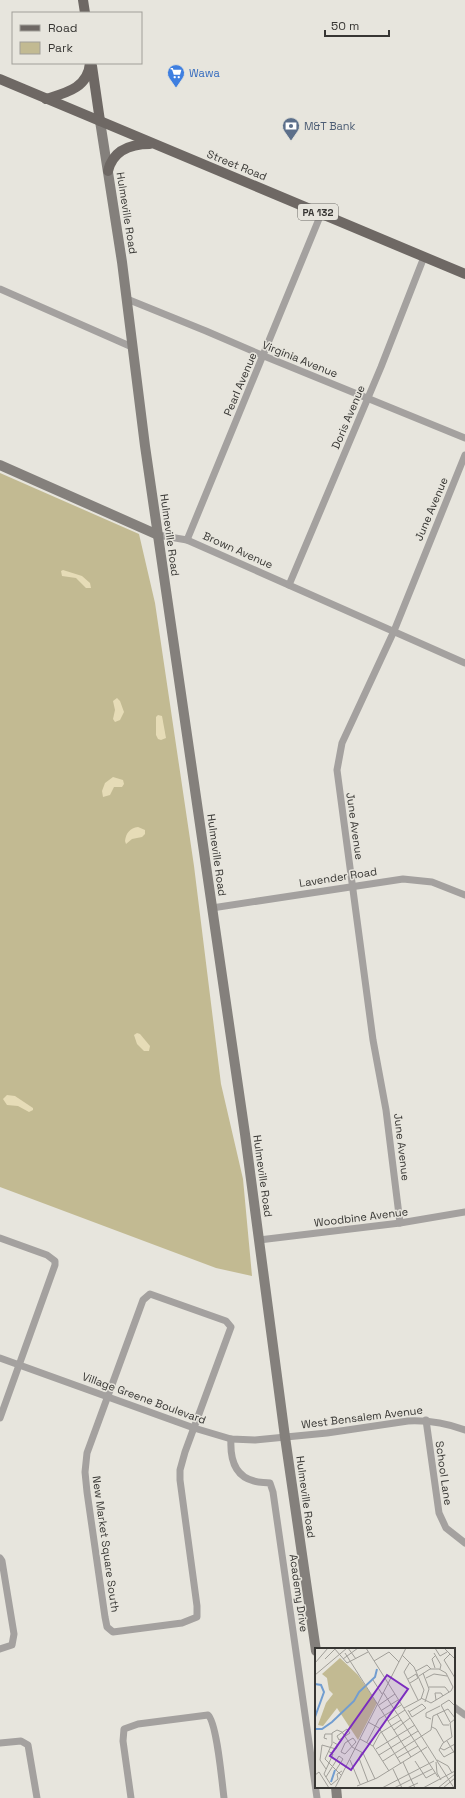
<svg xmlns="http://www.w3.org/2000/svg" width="465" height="1798" font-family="'Space Grotesk',sans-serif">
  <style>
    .green { fill: #c2ba92 }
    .sand { fill: #e6dcb7 }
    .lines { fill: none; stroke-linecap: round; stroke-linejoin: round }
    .street { stroke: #a4a19f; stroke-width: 7 }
    .secondary { stroke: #84807c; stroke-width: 10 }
    .primary { stroke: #6e6864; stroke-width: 10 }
    .labels { text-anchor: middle; stroke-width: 3; stroke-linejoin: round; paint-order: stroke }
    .shield { fill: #e7e5dd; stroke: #6c6a66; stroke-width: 1 }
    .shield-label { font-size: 10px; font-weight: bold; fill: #373633 }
    .shop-label { font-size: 11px; fill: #366cbe; stroke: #e7e5dd; text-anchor: start }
    .service-label { font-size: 11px; fill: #4e5e75; stroke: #e7e5dd; text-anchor: start }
    .street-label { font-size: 11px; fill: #373633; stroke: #e7e5dd }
    .inset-river { fill: none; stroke: #719dd0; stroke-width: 2 }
    .inset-road { fill: none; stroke: #a19f99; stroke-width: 1 }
    .view { fill: #7b2cbf; fill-opacity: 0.15; stroke: #7b2cbf; stroke-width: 2 }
    .inset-edge { fill: none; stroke: #373633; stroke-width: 2 }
  </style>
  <rect width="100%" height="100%" fill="#e7e5dd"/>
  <!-- green -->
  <path class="green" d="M0,473L139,534L155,603L194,866L221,1084L243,1179L252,1276L216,1268L0,1187Z"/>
  <!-- sand -->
  <g class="sand">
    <path d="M63,570L82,576L90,583L91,588H86L76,578L62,576L61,571Z"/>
    <path d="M117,698L120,701L124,712L120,720L115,722L113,719L115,710L113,701Z"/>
    <path d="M158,715L162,716L166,738L161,740L158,739L156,735V717Z"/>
    <path d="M113,777L123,780L124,784L122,787H114L110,795L103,797L102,791L105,783Z"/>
    <path d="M138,827L145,830V834L142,837L132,839L126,844L125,841C126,833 130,828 138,827Z"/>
    <path d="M137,1033L140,1034L150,1046L149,1051H144L137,1044L134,1035Z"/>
    <path d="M7,1095L15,1096L33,1108V1110L29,1112L18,1106L7,1105L3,1099Z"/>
  </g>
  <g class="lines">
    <!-- street -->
    <g class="street">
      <path d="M0,289L132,347"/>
      <path d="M127,299L206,331L264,356L465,438"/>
      <path d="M158,535L187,540L465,663"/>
      <path d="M187,540L321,214"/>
      <path d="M289,585L381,367L424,257"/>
      <path d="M212,908L403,879L432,882L465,895"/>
      <path d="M400,1223L386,1110L373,1040L337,770L342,743L394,631L465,455"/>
      <path d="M0,1238L47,1255L55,1261V1265L0,1418"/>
      <path d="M259,1240L400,1223L465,1212"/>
      <path d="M150,1294L226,1321L231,1327L185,1452L180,1470V1480L197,1606V1617L182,1623L113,1632L107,1627L105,1617L87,1492L85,1472L87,1453L139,1311L143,1300Z"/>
      <path d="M0,1358L194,1428L231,1439L255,1440L327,1433L408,1421C429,1420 446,1423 465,1430"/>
      <path d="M426,1420L439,1513L446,1528L465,1543"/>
      <path d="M231,1439C230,1457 234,1476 254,1481C259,1483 264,1482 270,1483L273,1492L317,1798"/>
      <path d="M0,1558L2,1561L14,1634L12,1645L0,1649"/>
      <path d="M454,1707L465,1715"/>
      <path d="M0,1743L21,1741L28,1745L37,1798"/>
      <path d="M131,1798L123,1741L124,1729L138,1724L208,1715C217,1723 222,1783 224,1798"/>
    </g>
    <!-- secondary -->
    <g class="secondary">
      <path d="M100,121L122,262L145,446L245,1134L285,1437L316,1651"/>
      <path d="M0,465L158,535"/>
      <path d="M336,1787L337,1798"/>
    </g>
    <!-- primary -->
    <g class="primary">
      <path d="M83,0L85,13"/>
      <path d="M92,66L100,121"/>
      <path d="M0,79L465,274"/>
      <path d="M46,99C66,93 88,88 90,63"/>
      <path d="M108,171C113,150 130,144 150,144"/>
    </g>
  </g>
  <!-- icons -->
  <defs>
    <g id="supermarket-pin" transform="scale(0.9)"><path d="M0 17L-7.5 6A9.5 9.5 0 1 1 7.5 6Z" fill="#3f7fe0" stroke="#e7e5dd"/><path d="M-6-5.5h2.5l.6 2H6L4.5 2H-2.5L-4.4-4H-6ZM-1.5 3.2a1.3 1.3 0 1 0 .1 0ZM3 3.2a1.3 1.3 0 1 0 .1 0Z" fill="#fff"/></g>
    <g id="bank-pin" transform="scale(0.9)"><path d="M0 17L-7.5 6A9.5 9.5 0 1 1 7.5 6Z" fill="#5c6f8a" stroke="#e7e5dd"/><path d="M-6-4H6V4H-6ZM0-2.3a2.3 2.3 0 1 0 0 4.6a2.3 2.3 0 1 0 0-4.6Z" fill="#fff"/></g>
  </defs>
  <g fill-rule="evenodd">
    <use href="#supermarket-pin" x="176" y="73"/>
    <use href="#bank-pin" x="291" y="126"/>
  </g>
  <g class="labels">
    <!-- shield labels -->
    <rect class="shield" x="298" y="204" width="40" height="16" rx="3"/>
    <g class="shield-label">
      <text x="318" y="216">PA 132</text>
    </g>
    <!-- shop labels -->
    <g class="shop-label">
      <text x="189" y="77">Wawa</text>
    </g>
    <!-- service labels -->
    <g class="service-label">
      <text x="304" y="130">M&amp;T Bank</text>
    </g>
    <!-- street labels -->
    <g class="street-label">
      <text transform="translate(237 165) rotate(22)" y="4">Street Road</text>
      <text transform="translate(127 213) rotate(81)" y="4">Hulmeville Road</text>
      <text transform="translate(300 359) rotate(22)" y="4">Virginia Avenue</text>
      <text transform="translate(240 384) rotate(-67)" y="4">Pearl Avenue</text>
      <text transform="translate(348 417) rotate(-67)" y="4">Doris Avenue</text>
      <text transform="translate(431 509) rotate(-67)" y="4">June Avenue</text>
      <text transform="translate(170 535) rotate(82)" y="4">Hulmeville Road</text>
      <text transform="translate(238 550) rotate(24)" y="4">Brown Avenue</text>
      <text transform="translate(355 826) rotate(82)" y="4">June Avenue</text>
      <text transform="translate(217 855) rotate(82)" y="4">Hulmeville Road</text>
      <text transform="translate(338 877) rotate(-9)" y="4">Lavender Road</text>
      <text transform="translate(402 1147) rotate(83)" y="4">June Avenue</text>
      <text transform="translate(263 1176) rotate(82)" y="4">Hulmeville Road</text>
      <text transform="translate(361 1217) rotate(-7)" y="4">Woodbine Avenue</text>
      <text transform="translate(144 1398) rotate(20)" y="4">Village Greene Boulevard</text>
      <text transform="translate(362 1417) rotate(-7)" y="4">West Bensalem Avenue</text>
      <text transform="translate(444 1473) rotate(82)" y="4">School Lane</text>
      <text transform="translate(306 1497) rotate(82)" y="4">Hulmeville Road</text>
      <text transform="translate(106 1544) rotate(82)" y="4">New Market Square South</text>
      <text transform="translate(299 1593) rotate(82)" y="4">Academy Drive</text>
    </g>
  </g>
  <!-- overview -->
  <g transform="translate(315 1648)">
    <rect width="140" height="140" fill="#e7e5dd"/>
    <path d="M25,10L43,27L62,55L43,92L22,60L8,78L3,77L11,55L18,46L14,42L12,30L7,26Z" fill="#c2ba92"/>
    <path class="inset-river" d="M0,36L6,37L9,44L0,69M0,81H7L17,74L39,53L44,44L60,29L62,21M16,134L20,122"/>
    <path class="inset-road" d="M19,0L32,15L53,4M33,0L41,11M51,0L139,140M120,0L125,8L132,4M129,0L140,11M30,5L96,109M119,5L126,17L125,21M135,6L129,12L140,30M87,7L99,19L109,42L106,51L89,60M120,8L117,11L120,20M10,11L20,1M28,11L43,0M59,13L74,4L84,14M95,14L89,24L103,52M0,15L13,0M101,23L112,17L116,21M108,25L114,41L110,54M0,27L32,0M104,28L115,21H124L131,25L138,39L136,43L116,55L106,50M111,30L119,26L132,28M93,31L101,26L103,30L95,35M58,32L67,46M114,39H130L134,44M68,44L123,129M121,52L120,45H126L128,48M64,57L80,46M67,62L83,52M93,62L97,69L111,60L107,56L94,64M122,66L128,77H134M116,71L111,69V65L125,58M140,71L135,75L137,89L128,95L124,102L129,109L140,103M73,73L90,62M53,74L64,80L86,116M135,74L126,57L134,52L140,58M117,79L121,81L129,95M32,81L35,85L24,92L22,88ZM79,82L95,70M38,90L41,94L30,106L26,104L30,95ZM12,91L9,90L10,86H17M45,91L58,98L74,123M132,93L140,106M52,94L64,71L86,57M58,98L65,85L86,72M125,100L129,102L140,96M61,101L100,77M13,103L18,106L9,126L16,137L23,131L22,126L27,123M47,104L44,110L53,134M64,107L103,83M82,110L103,98M35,112L45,136M122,112L133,118L137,125M68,113L116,82L118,68L133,61L140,70M100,113L111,130L120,125M88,114L100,140M121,114L122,125L126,132M11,121L5,112L7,97L21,101L23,97L18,94M78,121L87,140M0,127L4,124L14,140M26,127L10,111L17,96V85L22,82L27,84L37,99L48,105L60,131M11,129L24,108L28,111L21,122M42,138L62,130L112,99M20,140L91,0M67,140L119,113M79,140L117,121M92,140L103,135M108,140L140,123M123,140L140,126M128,140L140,130"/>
    <path class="view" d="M72,27L93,41L36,122L15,108Z"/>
    <rect width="140" height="140" class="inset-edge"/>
  </g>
  <!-- legend -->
  <rect x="12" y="12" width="130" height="52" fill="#e7e5dd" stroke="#a19f99"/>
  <rect x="20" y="25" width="20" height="6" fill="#6e6864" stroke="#a19f99"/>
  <text x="48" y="32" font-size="12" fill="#373633">Road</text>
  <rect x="20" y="42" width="20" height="12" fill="#c2ba92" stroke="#a19f99"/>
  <text x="48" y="52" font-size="12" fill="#373633">Park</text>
  <!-- scale -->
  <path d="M325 30v6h64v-6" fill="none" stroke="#373633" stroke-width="2"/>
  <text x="331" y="30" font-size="12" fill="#373633" stroke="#e7e5dd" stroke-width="3" paint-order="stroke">50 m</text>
</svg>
